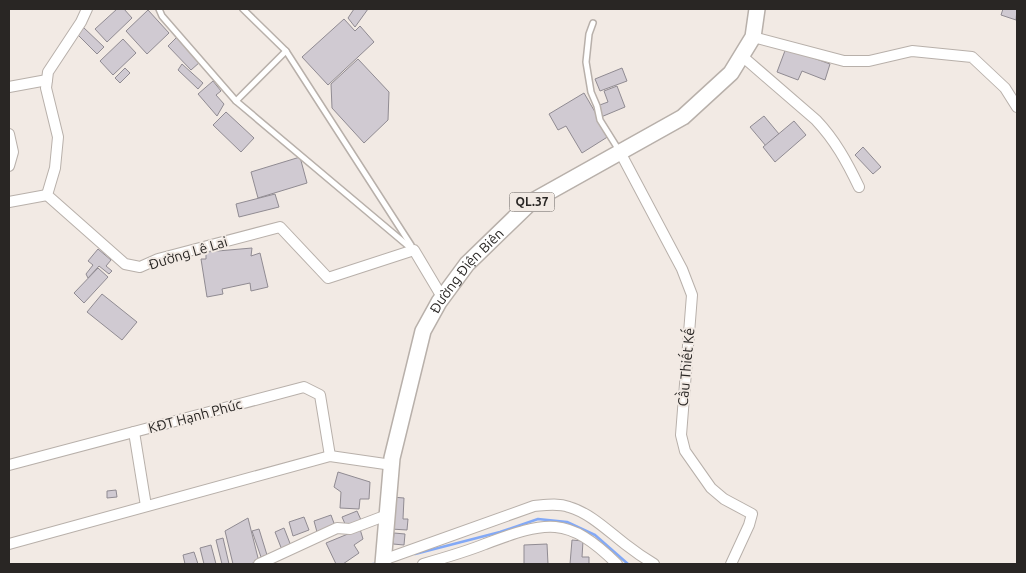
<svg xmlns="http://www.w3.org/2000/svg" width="1026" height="573" font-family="Ubuntu,sans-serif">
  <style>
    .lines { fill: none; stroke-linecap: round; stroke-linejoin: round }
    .stream { stroke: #83a9f6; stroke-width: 2.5 }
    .building { fill: #d0cad2; stroke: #908b92 }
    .lane-casing { stroke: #b8b0aa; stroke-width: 8 }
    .street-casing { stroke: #b8b0aa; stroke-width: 12 }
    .primary-casing { stroke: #b8b0aa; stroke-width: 18 }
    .lane { stroke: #fff; stroke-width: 5 }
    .street { stroke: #fff; stroke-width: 10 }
    .primary { stroke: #fff; stroke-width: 15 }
    .labels { text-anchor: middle; stroke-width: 4; stroke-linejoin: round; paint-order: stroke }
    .shield { fill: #f2eae4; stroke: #65615e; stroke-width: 1 }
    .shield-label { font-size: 12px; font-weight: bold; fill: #292624 }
    .street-label { font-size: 14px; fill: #292624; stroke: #f2eae4 }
  </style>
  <rect width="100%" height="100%" fill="#f2eae4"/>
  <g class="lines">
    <!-- stream -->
    <g class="stream">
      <path d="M415,554L500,532L538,519L567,522L595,535L628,564"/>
      <path d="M373,564H374"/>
    </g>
  </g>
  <!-- building -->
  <g class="building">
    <path d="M117,9H124L132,18L107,42L95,29Z"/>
    <path d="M354,9H368L355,27L348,18Z"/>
    <path d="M1003,9H1017L1016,20L1001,15Z"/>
    <path d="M148,10L169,33L147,54L126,31Z"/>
    <path d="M344,19L355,31L360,26L374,42L328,85L302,57Z"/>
    <path d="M83,27L104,47L97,54L76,33Z"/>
    <path d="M177,37L200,62L191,70L168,46Z"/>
    <path d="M123,39L136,53L113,75L100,61Z"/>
    <path d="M786,48L830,64L825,80L802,71L798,80L777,72Z"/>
    <path d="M358,59L389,92L388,120L364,143L332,108L331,84Z"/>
    <path d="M182,64L203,83L198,89L178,70Z"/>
    <path d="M125,68L130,73L120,83L115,78Z"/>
    <path d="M622,68L627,81L600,91L595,79Z"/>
    <path d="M213,81L221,91L216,95L224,104L217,116L198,94Z"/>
    <path d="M617,86L625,107L601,117L597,106L608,102L604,91Z"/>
    <path d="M584,93L609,136L582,153L566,126L558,130L549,114Z"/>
    <path d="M226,112L254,138L241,152L213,125Z"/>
    <path d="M764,116L779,134L766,146L750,127Z"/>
    <path d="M794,121L806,135L775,162L763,147Z"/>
    <path d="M863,147L881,167L873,174L855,155Z"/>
    <path d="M300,157L307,183L258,198L251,172Z"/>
    <path d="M275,194L279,207L239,217L236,204Z"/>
    <path d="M252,248L251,256L260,253L268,287L251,291L250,283L222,289L223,294L207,297L201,259H206V252Z"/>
    <path d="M98,249L111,260L106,266L112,271L109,274L99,266L88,278L86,274L93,265L88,261Z"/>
    <path d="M98,268L108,277L84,303L74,293Z"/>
    <path d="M102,294L137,322L122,340L87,312Z"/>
    <path d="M338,472L370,482L369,499H360L359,509L340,508L341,492L334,487Z"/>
    <path d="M116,490L117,497L107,498V491Z"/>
    <path d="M392,497L404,498L403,519H408L407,530L391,529Z"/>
    <path d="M357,511L361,520L346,526L342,517Z"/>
    <path d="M331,515L335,526L317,532L314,521Z"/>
    <path d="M304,517L309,530L293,536L289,522Z"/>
    <path d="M248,518L259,562L249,564H233L225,531Z"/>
    <path d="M284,528L291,546L282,550L275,532Z"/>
    <path d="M259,529L267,555L261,557L252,531Z"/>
    <path d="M360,529L363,539L354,545L359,553L343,564H336L326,543Z"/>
    <path d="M394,533L405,534L404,545L393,544Z"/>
    <path d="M223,538L229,564H222L216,540Z"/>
    <path d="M572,540L583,541L582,557H589V564H570Z"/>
    <path d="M547,544L548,564H524V545Z"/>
    <path d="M211,545L216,564H204L200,548Z"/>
    <path d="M194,552L198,564H185L183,555Z"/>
  </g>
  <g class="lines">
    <!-- lane casing -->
    <g class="lane-casing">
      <g id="lane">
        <path d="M159,9L162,16L236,101L413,250"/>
        <path d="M243,9L286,51L411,245"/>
        <path d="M593,23L589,34L586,62L591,92L597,106L600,120L620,152"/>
        <path d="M236,101L286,51"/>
      </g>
    </g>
    <!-- street casing -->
    <g class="street-casing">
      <g id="street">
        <path d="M87,9L81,22L48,72L46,88L58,137L55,168L47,195L125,264L140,267L158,259L280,227L328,278L414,250L442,297"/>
        <path d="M753,37L844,61H869L912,51L972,57L1005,88L1017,107"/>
        <path d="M742,56L816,120C835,140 847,162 859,187"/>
        <path d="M9,87L47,80"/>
        <path d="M9,134L13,152L9,166"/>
        <path d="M620,152L682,269L692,295L681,435L685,451L711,488L724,499L752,514L749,525L731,564"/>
        <path d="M9,202L47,195"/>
        <path d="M134,432L146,506"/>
        <path d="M9,465L304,387L320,395L330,456"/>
        <path d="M9,544L330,456L392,465"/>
        <path d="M383,560L534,506C546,505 558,503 569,507C590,513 608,531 625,544C634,551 644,558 654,564"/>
        <path d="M259,564L337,528L350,529L387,515"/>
        <path d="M423,564C444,558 465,552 485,544C547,521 567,515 617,564"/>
      </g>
    </g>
    <!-- primary casing -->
    <g class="primary-casing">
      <g id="primary">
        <path id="s1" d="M383,564L392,458L423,331L439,302L467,264L531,202L683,117L731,73L753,37L757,9"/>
      </g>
    </g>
    <!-- lane -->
    <use href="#lane" class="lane"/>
    <!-- street -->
    <use href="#street" class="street"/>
    <!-- primary -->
    <use href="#primary" class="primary"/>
  </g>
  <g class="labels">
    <!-- shield labels -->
    <rect class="shield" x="509.5" y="192.5" width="45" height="19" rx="4"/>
    <g class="shield-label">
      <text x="532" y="206">QL.37</text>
    </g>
    <!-- street labels -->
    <g class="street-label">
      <text transform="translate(188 253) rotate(-17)" y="5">Đường Lê Lai</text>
      <text dy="5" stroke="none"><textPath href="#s1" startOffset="312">Đường Điện Biên</textPath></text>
      <text transform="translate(686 367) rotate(-85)" y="5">Cầu Thiết Kế</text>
      <text transform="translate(195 416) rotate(-15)" y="5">KĐT Hạnh Phúc</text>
    </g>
  </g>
  <!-- border -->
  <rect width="1026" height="573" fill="none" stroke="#292624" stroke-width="20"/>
</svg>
